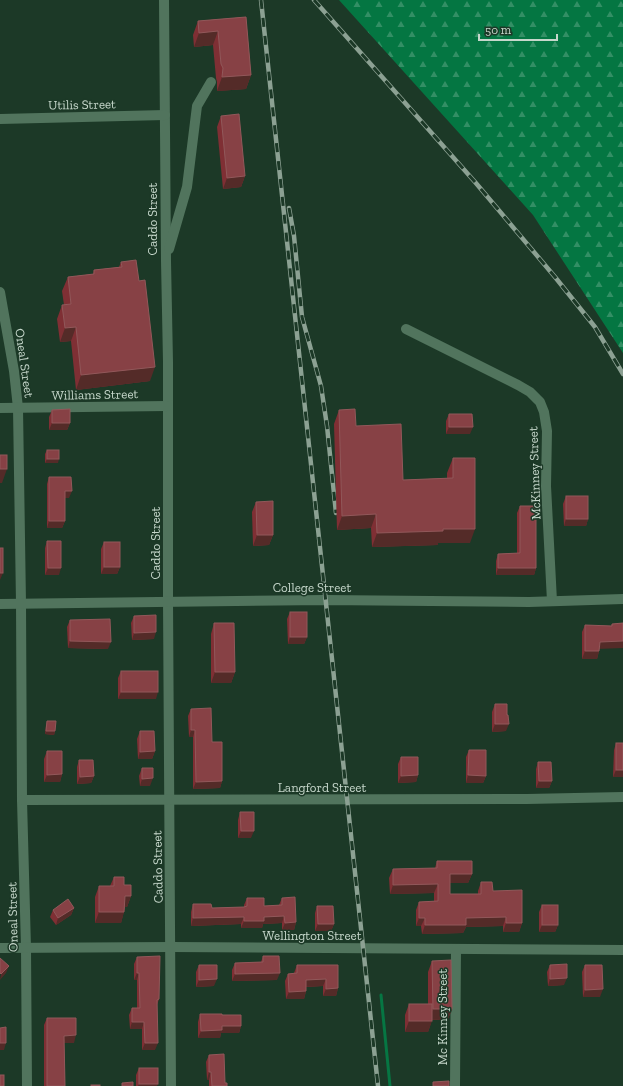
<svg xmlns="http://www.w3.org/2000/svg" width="623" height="1086" font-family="'Zilla Slab',serif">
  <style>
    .forest { fill: url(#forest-firs) }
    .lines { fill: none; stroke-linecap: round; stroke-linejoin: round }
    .stream { stroke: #067643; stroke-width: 3 }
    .minor { stroke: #51745d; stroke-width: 10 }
    .rail-casing { stroke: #8ca193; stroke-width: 4.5 }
    .rail { stroke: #1c3927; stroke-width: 3; stroke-dasharray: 9; stroke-linecap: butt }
    .wall { fill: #7f2f34 }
    .shaded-wall { fill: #542b28 }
    .building { fill: #874145; stroke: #91585a }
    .labels { text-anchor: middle; stroke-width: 3; stroke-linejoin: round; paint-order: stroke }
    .street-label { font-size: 13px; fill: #c6d7cb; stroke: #1c3927 }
  </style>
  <defs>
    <pattern id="forest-firs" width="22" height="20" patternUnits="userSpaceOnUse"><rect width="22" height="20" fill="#047642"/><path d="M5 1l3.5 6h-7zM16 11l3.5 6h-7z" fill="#338f65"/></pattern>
  </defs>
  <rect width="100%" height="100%" fill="#1c3927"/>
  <!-- forest -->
  <path class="forest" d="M339,0H623V353L533,215Z"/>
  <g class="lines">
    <!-- stream -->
    <path class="stream" d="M381,995L390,1086"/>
    <!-- minor -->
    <g class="minor">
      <path d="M164,0L166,261L168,362V601L171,1086"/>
      <path d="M0,119L165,115"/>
      <path d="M169,249L187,187L197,106L211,82"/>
      <path d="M0,292L14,371L18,408L21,603L22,800L26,948L27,1086"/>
      <path d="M406,329L518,385L530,392L540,402L544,412L547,431L546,486L552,601"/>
      <path d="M0,408L167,406"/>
      <path d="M0,604L325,600L529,602L623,599"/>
      <path d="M22,800L527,799L623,797"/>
      <path d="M0,948L171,947L623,950"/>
      <path d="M455,1086L456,949"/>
    </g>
    <!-- rail casing -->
    <g class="rail-casing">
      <g id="rail">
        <path d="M261,0L378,1086"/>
        <path d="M314,0L475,182L555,277L595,327L623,374"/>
        <path d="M289,208L294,236L302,317L321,386L327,426L336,513"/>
      </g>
    </g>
    <!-- rail -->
    <use href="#rail" class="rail"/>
  </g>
  <!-- wall -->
  <g class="wall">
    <path d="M246,17L251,75L246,89L217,91V82L216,78L213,45L194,47L193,35L198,21Z"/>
    <path d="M221,116L245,176L241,187L223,189L217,127Z"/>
    <path d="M121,262L150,381L76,390L71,341L60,342L57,319L62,305H64L62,291L68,277L93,274L94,270L119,267Z"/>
    <path d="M52,410L70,423L67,430H49V417Z"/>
    <path d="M339,410L356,426L403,480L447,478V473L453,458L470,543H438V545L372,547L371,528L337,530L334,424Z"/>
    <path d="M449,414L470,434H446V421Z"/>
    <path d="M47,450L58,463H45V454Z"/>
    <path d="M49,477L69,498H65V521L62,528H47V484Z"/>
    <path d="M566,496L588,519L586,526H564L563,504Z"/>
    <path d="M256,502L273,535L269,545L253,546L252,512Z"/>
    <path d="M520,506L536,568L534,575H496V561L498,554L517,553V513Z"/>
    <path d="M47,541L59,575H45V548Z"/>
    <path d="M104,542L120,567L117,574H101V549Z"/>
    <path d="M290,612L307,637L304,644H288L287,619Z"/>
    <path d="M134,616L154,639L132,640L131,623Z"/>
    <path d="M70,620L108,649L68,648L67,627Z"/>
    <path d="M214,623L235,672L231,683H211V634Z"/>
    <path d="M623,623L599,649V651L597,659H582V632L585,625L611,626L612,624Z"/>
    <path d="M121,671L156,699H118V678Z"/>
    <path d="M495,704L506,731L492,732V712Z"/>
    <path d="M191,709L212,742L222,781L220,788L193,789V737H189L188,716Z"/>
    <path d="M47,721L55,731L54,735L45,734L46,725Z"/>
    <path d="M140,731L155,751L152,759H138L137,739Z"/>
    <path d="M616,743H623V777H613L614,750Z"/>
    <path d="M469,750L486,776L483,783H466V757Z"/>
    <path d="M47,751L62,774L60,782H44V759Z"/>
    <path d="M401,757L418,775L416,782L398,783V764Z"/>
    <path d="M79,760L94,776L91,783L77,784V767Z"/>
    <path d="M538,762L552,781L549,788H536V769Z"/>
    <path d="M142,768L150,786H140L139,776Z"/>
    <path d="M240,812L251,838H238V820Z"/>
    <path d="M437,861L472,874L468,883H450V894H478V891L481,882L493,891L522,923L519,932H503V926L466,927L463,933L422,934L421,926H416V910L419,902L434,901V893L390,894L389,878L393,869L435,868Z"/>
    <path d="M114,877L124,885L131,896L127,907H125L121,923H95V897L99,886H110Z"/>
    <path d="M247,898L264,906L279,905L282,898L296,922L294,930H282V923L263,924L262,928H241V924L191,926V912L193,904L212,908L244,907V905Z"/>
    <path d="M542,905L558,925L555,932H539V912Z"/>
    <path d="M317,906L334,924L331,931H315V913Z"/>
    <path d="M74,908L71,915L56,925L50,917L53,910Z"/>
    <path d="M263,956L277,980L232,981V970L235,963L261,962Z"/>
    <path d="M137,957L159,999L157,1005L155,1050H142V1029H130L129,1015L132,1008H137V980H134V964Z"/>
    <path d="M432,961L452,1009L448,1019L432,1020L428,1032H405V1015L409,1004H428V972Z"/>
    <path d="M199,965L214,986L196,987V972Z"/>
    <path d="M297,965H338V988L336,996H323V986L306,987V991L304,999H286L285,981L288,974L294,973Z"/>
    <path d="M550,965L564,985L548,986L547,972Z"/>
    <path d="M585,965L600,997H583L582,972Z"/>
    <path d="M200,1014L222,1015L241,1026L239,1033H221L220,1038H198V1022Z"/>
    <path d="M47,1018L74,1043H64L65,1086H44V1025Z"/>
    <path d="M209,1055L225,1083L227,1086H209V1080H207L206,1062Z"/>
    <path d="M139,1068L157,1086H136V1075Z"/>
  </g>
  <!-- shaded-wall -->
  <g class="shaded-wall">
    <path d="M218,31L213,45L194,47L199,33Z"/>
    <path d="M251,75L246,89L217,91L222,77Z"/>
    <path d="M245,176L241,187L223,189L227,178Z"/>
    <path d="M76,327L71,341L60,342L65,328Z"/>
    <path d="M155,367L150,381L76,390L81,375Z"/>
    <path d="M52,423H70L67,430H49Z"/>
    <path d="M449,427H473L470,434H446Z"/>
    <path d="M47,459H59L58,463H45Z"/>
    <path d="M0,469H7L2,483H0Z"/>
    <path d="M65,491H72L69,498H62Z"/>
    <path d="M376,514L371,528L337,530L342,516Z"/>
    <path d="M566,519H588L586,526H564Z"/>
    <path d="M49,521H65L62,528H47Z"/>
    <path d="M443,529H475L470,543H438V545L372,547L377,533Z"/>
    <path d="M257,535H273L269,545L253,546Z"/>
    <path d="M104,567H120L117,574H101Z"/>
    <path d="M48,568H61L59,575H45Z"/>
    <path d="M498,568H536L534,575H496Z"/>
    <path d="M0,573H3L0,580Z"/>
    <path d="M156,632L154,639L132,640L134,633Z"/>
    <path d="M290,637H307L304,644H288Z"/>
    <path d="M70,641L111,642L108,649L68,648Z"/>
    <path d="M623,641V648L597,649L600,642Z"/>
    <path d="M585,651H599L597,659H582Z"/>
    <path d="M215,672H235L231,683H211Z"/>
    <path d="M121,692H158L156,699H118Z"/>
    <path d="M495,724H509L506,731L492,732Z"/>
    <path d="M191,730H195L193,737H189Z"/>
    <path d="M46,731H55L54,735L45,734Z"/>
    <path d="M155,751L152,759H138L140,752Z"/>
    <path d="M616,770H623V777H613Z"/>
    <path d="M62,774L60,782H44L47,775Z"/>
    <path d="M418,775L416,782L398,783L401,776Z"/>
    <path d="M468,775L486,776L483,783H466Z"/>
    <path d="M94,776L91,783L77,784L80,777Z"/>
    <path d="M153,778L150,786H140L142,779Z"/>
    <path d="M222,781L220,788L193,789L196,782Z"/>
    <path d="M539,781H552L549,788H536Z"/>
    <path d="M241,831H254L251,838H238Z"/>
    <path d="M450,874H472L468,883H447Z"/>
    <path d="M438,884L434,893L390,894L393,885Z"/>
    <path d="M125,896H131L127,907H121Z"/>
    <path d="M74,908L71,915L56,925L58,918Z"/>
    <path d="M99,912H124L121,923H95Z"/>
    <path d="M284,916L282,923L263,924L262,928H241L244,921L264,917Z"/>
    <path d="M244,917L241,924L191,926L193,918Z"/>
    <path d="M506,917L503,926L466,927L463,933L422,934L425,925L466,918Z"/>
    <path d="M419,918H425L421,926H416Z"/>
    <path d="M296,922L294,930H282L285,923Z"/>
    <path d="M506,923H522L519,932H503Z"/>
    <path d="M318,924H334L331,931H315Z"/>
    <path d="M542,925H558L555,932H539Z"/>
    <path d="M9,966L6,973L0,980L1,974Z"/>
    <path d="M137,973H139L137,980H134Z"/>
    <path d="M280,973L277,980L232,981L235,974Z"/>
    <path d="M567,978L564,985L548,986L550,979Z"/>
    <path d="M217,979L214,986L196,987L199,980Z"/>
    <path d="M326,979L323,986L303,987L306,980Z"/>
    <path d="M338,988L336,996H323L326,989Z"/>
    <path d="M603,989L600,997H583L585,990Z"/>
    <path d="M306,991L304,999H286L289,992Z"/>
    <path d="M433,1009H452L448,1019L429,1020Z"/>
    <path d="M409,1021H432L428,1032H405Z"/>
    <path d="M132,1022H144L142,1029H130Z"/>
    <path d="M222,1026H241L239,1033H221L220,1038H198L201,1031Z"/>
    <path d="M76,1035L74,1043H62L64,1036Z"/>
    <path d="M0,1043H6L4,1050H0Z"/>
    <path d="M145,1043H158L155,1050H142Z"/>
    <path d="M209,1072H211L209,1080H207Z"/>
    <path d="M139,1084H158L157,1086H138Z"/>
  </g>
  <!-- building -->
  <g class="building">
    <path d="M246,17L251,75L222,77L223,68L221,64L218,31L199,33L198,21Z"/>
    <path d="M239,114L245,176L227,178L221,116Z"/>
    <path d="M136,260L139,281L145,280L155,367L81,375L76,327L65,328L62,305L71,304L68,277L94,274V270L122,267L121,262Z"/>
    <path d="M70,409V423H52V410Z"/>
    <path d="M355,409L356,426L401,424L403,480L453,478V458H475V529H443V531L377,533L376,514L342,516L339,410Z"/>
    <path d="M449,414H472L473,427H449Z"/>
    <rect x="47" y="450" width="12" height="9"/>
    <rect x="0" y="455" width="7" height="14"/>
    <path d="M49,477H71L72,491H65V521H49Z"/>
    <rect x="566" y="496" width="22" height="23"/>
    <path d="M273,501V535H257L256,502Z"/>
    <path d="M520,506H536V568H498V554L520,553Z"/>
    <path d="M47,541H61V568H48Z"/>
    <rect x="104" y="542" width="16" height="25"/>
    <rect x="0" y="548" width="3" height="25"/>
    <rect x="290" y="612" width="17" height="25"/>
    <path d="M156,615V632L134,633V616Z"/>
    <path d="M110,619L111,642L70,641V620Z"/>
    <path d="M214,623H234L235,672H215Z"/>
    <path d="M623,623V641L600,642L599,651H585V625L612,626V624Z"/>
    <rect x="121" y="671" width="37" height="21"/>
    <path d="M495,704H507V715H508L509,724H495Z"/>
    <path d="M211,708L212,742H222V781L196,782L195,730H191V709Z"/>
    <path d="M47,721H56L55,731H46Z"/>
    <path d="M140,731H154L155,751L140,752Z"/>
    <rect x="616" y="743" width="7" height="27"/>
    <path d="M469,750H486V776L468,775Z"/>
    <path d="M47,751H62V774L47,775Z"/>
    <path d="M401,757H418V775L401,776Z"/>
    <path d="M79,760H93L94,776L80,777Z"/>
    <path d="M538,762H551L552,781H539Z"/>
    <path d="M142,768H153V778L142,779Z"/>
    <path d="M240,812H254V831H241Z"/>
    <path d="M437,861H472V874H450V894H481V882H492L493,891L522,890V923H506V917L466,918V925H425V918H419V902L438,901V884L393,885V869L437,868Z"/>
    <path d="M114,877H124V885H131V896H125L124,912H99V886H114Z"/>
    <path d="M295,897L296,922L285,923L284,916L264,917V921H244V917L193,918V904H211L212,908L244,907L247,906V898H264V906L282,905V898Z"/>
    <path d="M68,899L74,908L58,918L53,910Z"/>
    <rect x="542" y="905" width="16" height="20"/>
    <path d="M317,906H333L334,924H318Z"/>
    <path d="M160,956L159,999L157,1000L158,1043H145L144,1022H132V1008H140L139,973H137V957Z"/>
    <path d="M263,956H279L280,973L235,974V963L263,962Z"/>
    <path d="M0,958L9,966L1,974L0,973Z"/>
    <path d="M451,960L452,1009H433L432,961Z"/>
    <path d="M567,964V978L550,979V965Z"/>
    <path d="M199,965H217V979L199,980Z"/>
    <path d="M297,965H338V988L326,989V979L306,980V991L289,992L288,974L297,973Z"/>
    <path d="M585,965H602L603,989L585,990Z"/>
    <rect x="409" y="1004" width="23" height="17"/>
    <path d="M200,1014H222V1015H241V1026H222V1030L201,1031Z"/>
    <path d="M47,1018H76V1035L64,1036L65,1086H47Z"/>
    <path d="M6,1027V1043H0V1028Z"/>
    <path d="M224,1054L225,1083H227V1086H212L211,1072H209V1055Z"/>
    <rect x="139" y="1068" width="19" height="16"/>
    <rect x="0" y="1075" width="4" height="11"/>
    <path d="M449,1081V1086H433V1082Z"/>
    <path d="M133,1082V1086H122V1083Z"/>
    <rect x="91" y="1085" width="9" height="1"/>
  </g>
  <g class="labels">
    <!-- street labels -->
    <g class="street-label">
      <text transform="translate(82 104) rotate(-1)" y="5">Utilis Street</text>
      <text transform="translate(152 219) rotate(-90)" y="5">Caddo Street</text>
      <text transform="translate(25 363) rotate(82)" y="5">Oneal Street</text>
      <text transform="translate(95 394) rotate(-1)" y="5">Williams Street</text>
      <text transform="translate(534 473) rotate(-92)" y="5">McKinney Street</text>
      <text transform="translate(155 543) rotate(-90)" y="5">Caddo Street</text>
      <text x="312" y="592">College Street</text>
      <text x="322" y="792">Langford Street</text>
      <text transform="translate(157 867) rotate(-91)" y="5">Caddo Street</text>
      <text transform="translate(12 917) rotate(-91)" y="5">Oneal Street</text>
      <text x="312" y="940">Wellington Street</text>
      <text transform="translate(442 1017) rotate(-90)" y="5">Mc Kinney Street</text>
    </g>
  </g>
  <!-- scale -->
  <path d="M479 34v6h78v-6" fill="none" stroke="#c6d7cb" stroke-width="2"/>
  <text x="485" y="34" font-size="12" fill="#c6d7cb" stroke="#1c3927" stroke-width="3" paint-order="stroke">50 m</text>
</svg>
